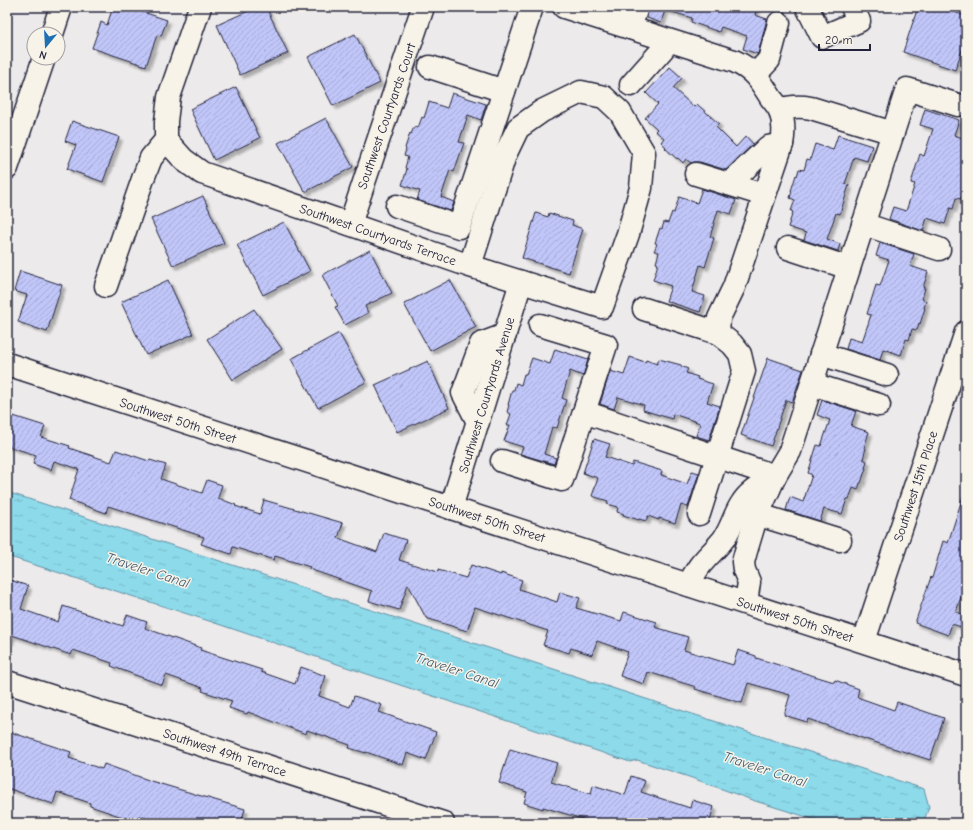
<svg xmlns="http://www.w3.org/2000/svg" width="973" height="830" font-family="'Comic Neue',sans-serif">
  <style>
    .water { fill: url(#water-ripples); stroke: #6290a4 }
    .building { fill: url(#building-hatch); stroke: #22223b; filter: url(#shadow) }
    .lines { fill: none; stroke-linecap: round; stroke-linejoin: round }
    .minor-casing { stroke: #22223b; stroke-width: 25 }
    .minor { stroke: #f7f3e8; stroke-width: 22 }
    .labels { text-anchor: middle; stroke-width: 3; stroke-linejoin: round; paint-order: stroke }
    .street-label { font-size: 13px; fill: #22223b; stroke: #f7f3e8 }
    .water-label { font-size: 14px; font-style: italic; fill: #425970; stroke: #f7f3e8 }
  </style>
  <defs>
    <pattern id="water-ripples" width="26" height="14" patternUnits="userSpaceOnUse"><rect width="26" height="14" fill="#8cdaea"/><path d="M2 4q2-2 4 0t4 0M15 11q2-2 4 0t4 0" fill="none" stroke="#78bbca"/></pattern>
    <pattern id="building-hatch" width="6" height="6" patternUnits="userSpaceOnUse"><rect width="6" height="6" fill="#c0c6f8"/><path d="M-1 1l2-2M0 6l6-6M5 7l2-2" fill="none" stroke="#a5aad6"/></pattern>
    <filter id="shadow"><feDropShadow dx="3.5" dy="3.5" stdDeviation="1" flood-color="#0004"/></filter>
  </defs>
  <rect width="100%" height="100%" fill="#eceaeb"/>
  <filter id="ink" filterUnits="userSpaceOnUse"><feTurbulence type="fractalNoise" baseFrequency=".025" numOctaves="2"/><feDisplacementMap in="SourceGraphic" scale="8" xChannelSelector="R" yChannelSelector="G"/><feConvolveMatrix kernelMatrix="1 2 1 2 8 2 1 2 1" color-interpolation-filters="sRGB"/></filter>
  <g filter="url(#ink)">
    <!-- water -->
    <path class="water" d="M7,492L924,789L929,807L923,823H826L752,800L692,778L637,760L630,762L206,620L7,556Z"/>
    <!-- building -->
    <g class="building">
      <path d="M113,7H128L167,20L161,36L157,35L146,66L92,48L101,22L107,25Z"/>
      <path d="M257,7H266L288,53L240,75L217,25Z"/>
      <path d="M649,7H666L661,23L647,18Z"/>
      <path d="M667,7H757L755,15L767,19L758,54L743,49L747,36L721,27L719,32L691,22L692,18L666,10Z"/>
      <path d="M918,7H939L966,16V39L955,70L903,52Z"/>
      <path d="M355,34L380,83L333,106L308,57Z"/>
      <path d="M670,67L682,78L673,88L694,107L697,104L719,124L716,127L736,147L746,136L753,144L726,170L700,162H694L691,163L686,159L683,163L678,158L677,159L665,148L666,147L661,142L664,138L655,131L657,129L645,118L658,104L646,93Z"/>
      <path d="M236,87L260,138L214,160L190,109Z"/>
      <path d="M452,93L486,104L481,120L468,115L459,142L464,143L454,172L450,170L441,197L454,202L451,211L417,200L420,191L402,185L407,169L405,168L408,157L404,156L406,149L405,148L410,133L411,134L414,127L418,128L422,117L424,118L429,102L447,108Z"/>
      <path d="M925,109L959,120L954,135L966,139V193L963,192L961,199L956,198L953,209L950,208L945,224L927,218L923,231L889,219L893,207L906,211L915,184L911,183L920,154L924,156L933,129L920,125Z"/>
      <path d="M326,118L353,167L305,192L278,143Z"/>
      <path d="M72,121L119,137L103,182L67,169L76,145L65,141Z"/>
      <path d="M838,135L872,146L867,161L854,157L845,184L849,185L840,214L836,213L827,239L840,244L838,251L804,240L806,233L788,227L793,212L791,211L795,200L790,198L792,191H791L796,175L797,176L799,169L804,170L807,159L810,160L815,144L833,150Z"/>
      <path d="M702,189L736,200L731,214L718,210L710,237L714,238L705,267L700,265L692,292L705,296L700,312L666,301L671,286L653,280L658,264L656,263L659,252L654,251L657,244L655,243L660,228L662,229L664,222L668,223L672,212L674,213L679,197L697,203Z"/>
      <path d="M203,196L224,243L173,266L151,219Z"/>
      <path d="M536,213L548,217L549,213L573,221L572,225L583,229L569,273L522,258Z"/>
      <path d="M284,222L310,271L263,295L237,245Z"/>
      <path d="M880,243L914,254L910,266L928,272L923,288H925L922,299L926,301L924,308H925L920,324L919,323L917,330L912,329L909,340L906,339L901,355L883,349L880,360L846,349L849,338L862,342L871,315L867,314L876,285L880,286L889,260L876,256Z"/>
      <path d="M370,250L392,293L365,306L368,313L345,325L335,307L338,306L322,275Z"/>
      <path d="M20,271L62,285L47,332L18,322L27,295L14,291Z"/>
      <path d="M168,280L193,334L146,355L121,302Z"/>
      <path d="M450,280L476,327L430,351L404,304Z"/>
      <path d="M254,309L282,349L233,380L207,339Z"/>
      <path d="M339,333L366,382L318,408L291,359Z"/>
      <path d="M555,349L588,360L583,376L570,371L562,398L566,400L557,428L552,427L544,454L556,458L554,464L520,454L523,447L504,441L510,425H507L511,414L507,412L509,405H508L512,390H514L516,383L521,385L524,374H526L532,358L550,364Z"/>
      <path d="M630,357L645,362L646,360L657,364L659,359L681,365V366L688,369L686,373L698,377L697,379L713,384L707,402L720,406L709,440L696,436L700,423L673,414L672,419L643,410L644,405L618,397L614,409L600,404L610,371L624,375Z"/>
      <path d="M768,358L803,370L792,402L786,400L771,446L741,435Z"/>
      <path d="M428,361L449,408L397,432L375,385Z"/>
      <path d="M822,400L856,411L851,426L869,432L864,448H866L863,459L867,461L865,468H866L861,483H860L858,490L853,488L849,499H847L842,514L824,509L820,521L786,510L790,497L803,502L812,475L808,473L817,445L821,446L830,420L817,415Z"/>
      <path d="M7,414L45,426L41,437L70,446L69,448L111,462L116,450L149,461L150,460L166,465L161,479L202,493L207,480L222,485L218,498L236,505L235,506L260,514L264,500L343,523L338,538L377,552L384,533L406,540L399,560L438,572V570L466,578L471,565L501,575V573L522,580L519,589L557,602L560,592L580,598L576,608L621,621L624,612L657,622L655,627L688,637L684,650L733,665L738,650L756,656V658L834,682L835,680L859,689L857,697L894,710L897,702L944,718L930,760L868,740L808,719L807,722L784,715L790,695L748,683L742,703L695,689L696,687L648,672L644,684L620,676L628,652L597,641L592,655L571,648L569,653L543,645L548,631L475,607L467,631L426,618L408,584L399,610L369,601L372,591L309,569L310,567L275,556L274,560L233,547L231,554L201,544L204,537L189,532L108,506L106,513L69,500L79,469L54,461L51,470L33,464L36,455L7,446Z"/>
      <path d="M594,439L610,444L605,457L632,466L633,462L662,471L661,475L687,484L692,471L699,473L688,507L681,505L675,523L659,518V520L648,516L646,521L639,519V520L623,515L624,514L617,512L618,507L607,504L608,501L592,496L598,478L583,473Z"/>
      <path d="M963,496L966,497V582L956,612L965,615L961,627L952,624L948,635L915,623L931,577L932,578L943,541L948,543Z"/>
      <path d="M7,579L28,586L21,609L58,622L63,606L123,626L127,615L147,622L145,628L201,648L200,650L262,670L261,672L295,684L301,667L326,676L319,696L350,707L354,696L382,705L379,712L436,732L426,760L407,753L403,765L366,752V753L349,748L350,745L307,730L306,734L248,712L247,714L229,708L232,701L202,691L203,688L166,675L162,685L111,666L112,663L73,650L71,655L12,635L9,642L7,641Z"/>
      <path d="M7,731L71,752L69,758L102,769L104,764L151,781L245,809L241,823H162L139,816L137,822L90,806V803L57,792L53,804L7,788Z"/>
      <path d="M510,749L557,763L551,782L591,794L593,785L625,795L631,776L645,781L641,792L690,808L692,800L714,807L709,823H596L543,807V809L524,803L527,792L499,783Z"/>
    </g>
    <g class="lines">
      <!-- minor casing -->
      <g class="minor-casing">
        <g id="minor">
          <path d="M564,7L734,61C754,70 760,80 771,98C774,102 778,106 780,111C784,121 784,133 782,144L734,287L719,318L718,333"/>
          <path d="M807,7L822,37L859,21L852,7"/>
          <path d="M630,28L637,7"/>
          <path d="M52,34L61,7"/>
          <path d="M430,67L504,91"/>
          <path d="M755,75L769,60L779,23"/>
          <path d="M631,85L663,49L667,40"/>
          <path d="M780,110C791,106 800,106 811,108L893,133"/>
          <path d="M166,140L184,160L202,173L470,266L602,307L628,234L641,188L644,153L620,112L604,97L581,92L542,111L518,128L505,155L470,266"/>
          <path d="M7,168L44,58"/>
          <path d="M696,174L764,195"/>
          <path d="M729,184L768,147L782,144"/>
          <path d="M397,206L459,227L532,7"/>
          <path d="M350,224L423,7"/>
          <path d="M863,224L939,249"/>
          <path d="M788,248L849,268"/>
          <path d="M106,286L144,176L151,158L166,140V121L169,97L200,7"/>
          <path d="M644,309L718,333L732,344L740,354L744,371L699,514"/>
          <path d="M540,325L606,345L584,412"/>
          <path d="M821,354L887,375"/>
          <path d="M7,364L966,675"/>
          <path d="M812,384L879,405"/>
          <path d="M478,422L463,393L481,344L505,335"/>
          <path d="M502,461L562,480L584,412L775,476"/>
          <path d="M746,505L759,514L769,518L840,540"/>
          <path d="M451,508L521,282"/>
          <path d="M689,585C698,563 708,558 722,541C731,531 734,514 742,503C749,491 764,484 775,476"/>
          <path d="M746,603L749,582L744,570L743,562L746,551L755,521L775,476L790,451L907,89L958,105"/>
          <path d="M864,641L966,332"/>
          <path d="M7,682L443,823"/>
        </g>
      </g>
      <!-- minor -->
      <use href="#minor" class="minor"/>
    </g>
  </g>
  <g class="labels">
    <!-- street labels -->
    <g class="street-label">
      <text transform="translate(386 116) rotate(-71)" y="5">Southwest Courtyards Court</text>
      <text transform="translate(378 234) rotate(19)" y="5">Southwest Courtyards Terrace</text>
      <text transform="translate(486 395) rotate(-73)" y="5">Southwest Courtyards Avenue</text>
      <text transform="translate(178 420) rotate(18)" y="5">Southwest 50th Street</text>
      <text transform="translate(915 486) rotate(-72)" y="5">Southwest 15th Place</text>
      <text transform="translate(487 519) rotate(18)" y="5">Southwest 50th Street</text>
      <text transform="translate(795 619) rotate(18)" y="5">Southwest 50th Street</text>
      <text transform="translate(225 752) rotate(18)" y="5">Southwest 49th Terrace</text>
    </g>
    <!-- water labels -->
    <g class="water-label">
      <text transform="translate(148 570) rotate(18)" y="5">Traveler Canal</text>
      <text transform="translate(457 670) rotate(18)" y="5">Traveler Canal</text>
      <text transform="translate(765 769) rotate(18)" y="5">Traveler Canal</text>
    </g>
  </g>
  <!-- margin -->
  <rect width="973" height="830" fill="none" stroke="#f7f3e8" stroke-width="24"/>
  <rect x="12" y="12" width="949" height="806" fill="none" stroke="#22223b" stroke-width="1.5" filter="url(#ink)"/>
  <!-- north arrow -->
  <g transform="translate(46 46) rotate(198)"><circle r="19" fill="#f7f3e8" stroke="#a29fa3"/>
  <path d="M0-3L7 15L0 10L-7 15Z" fill="#1f6fb2"/>
  <text y="-6" font-size="11" font-weight="bold" text-anchor="middle" fill="#22223b">N</text>
  </g>
  <!-- scale -->
  <path d="M819 44v6h51v-6" fill="none" stroke="#22223b" stroke-width="2"/>
  <text x="825" y="44" font-size="12" fill="#22223b" stroke="#f7f3e8" stroke-width="3" paint-order="stroke">20 m</text>
</svg>
